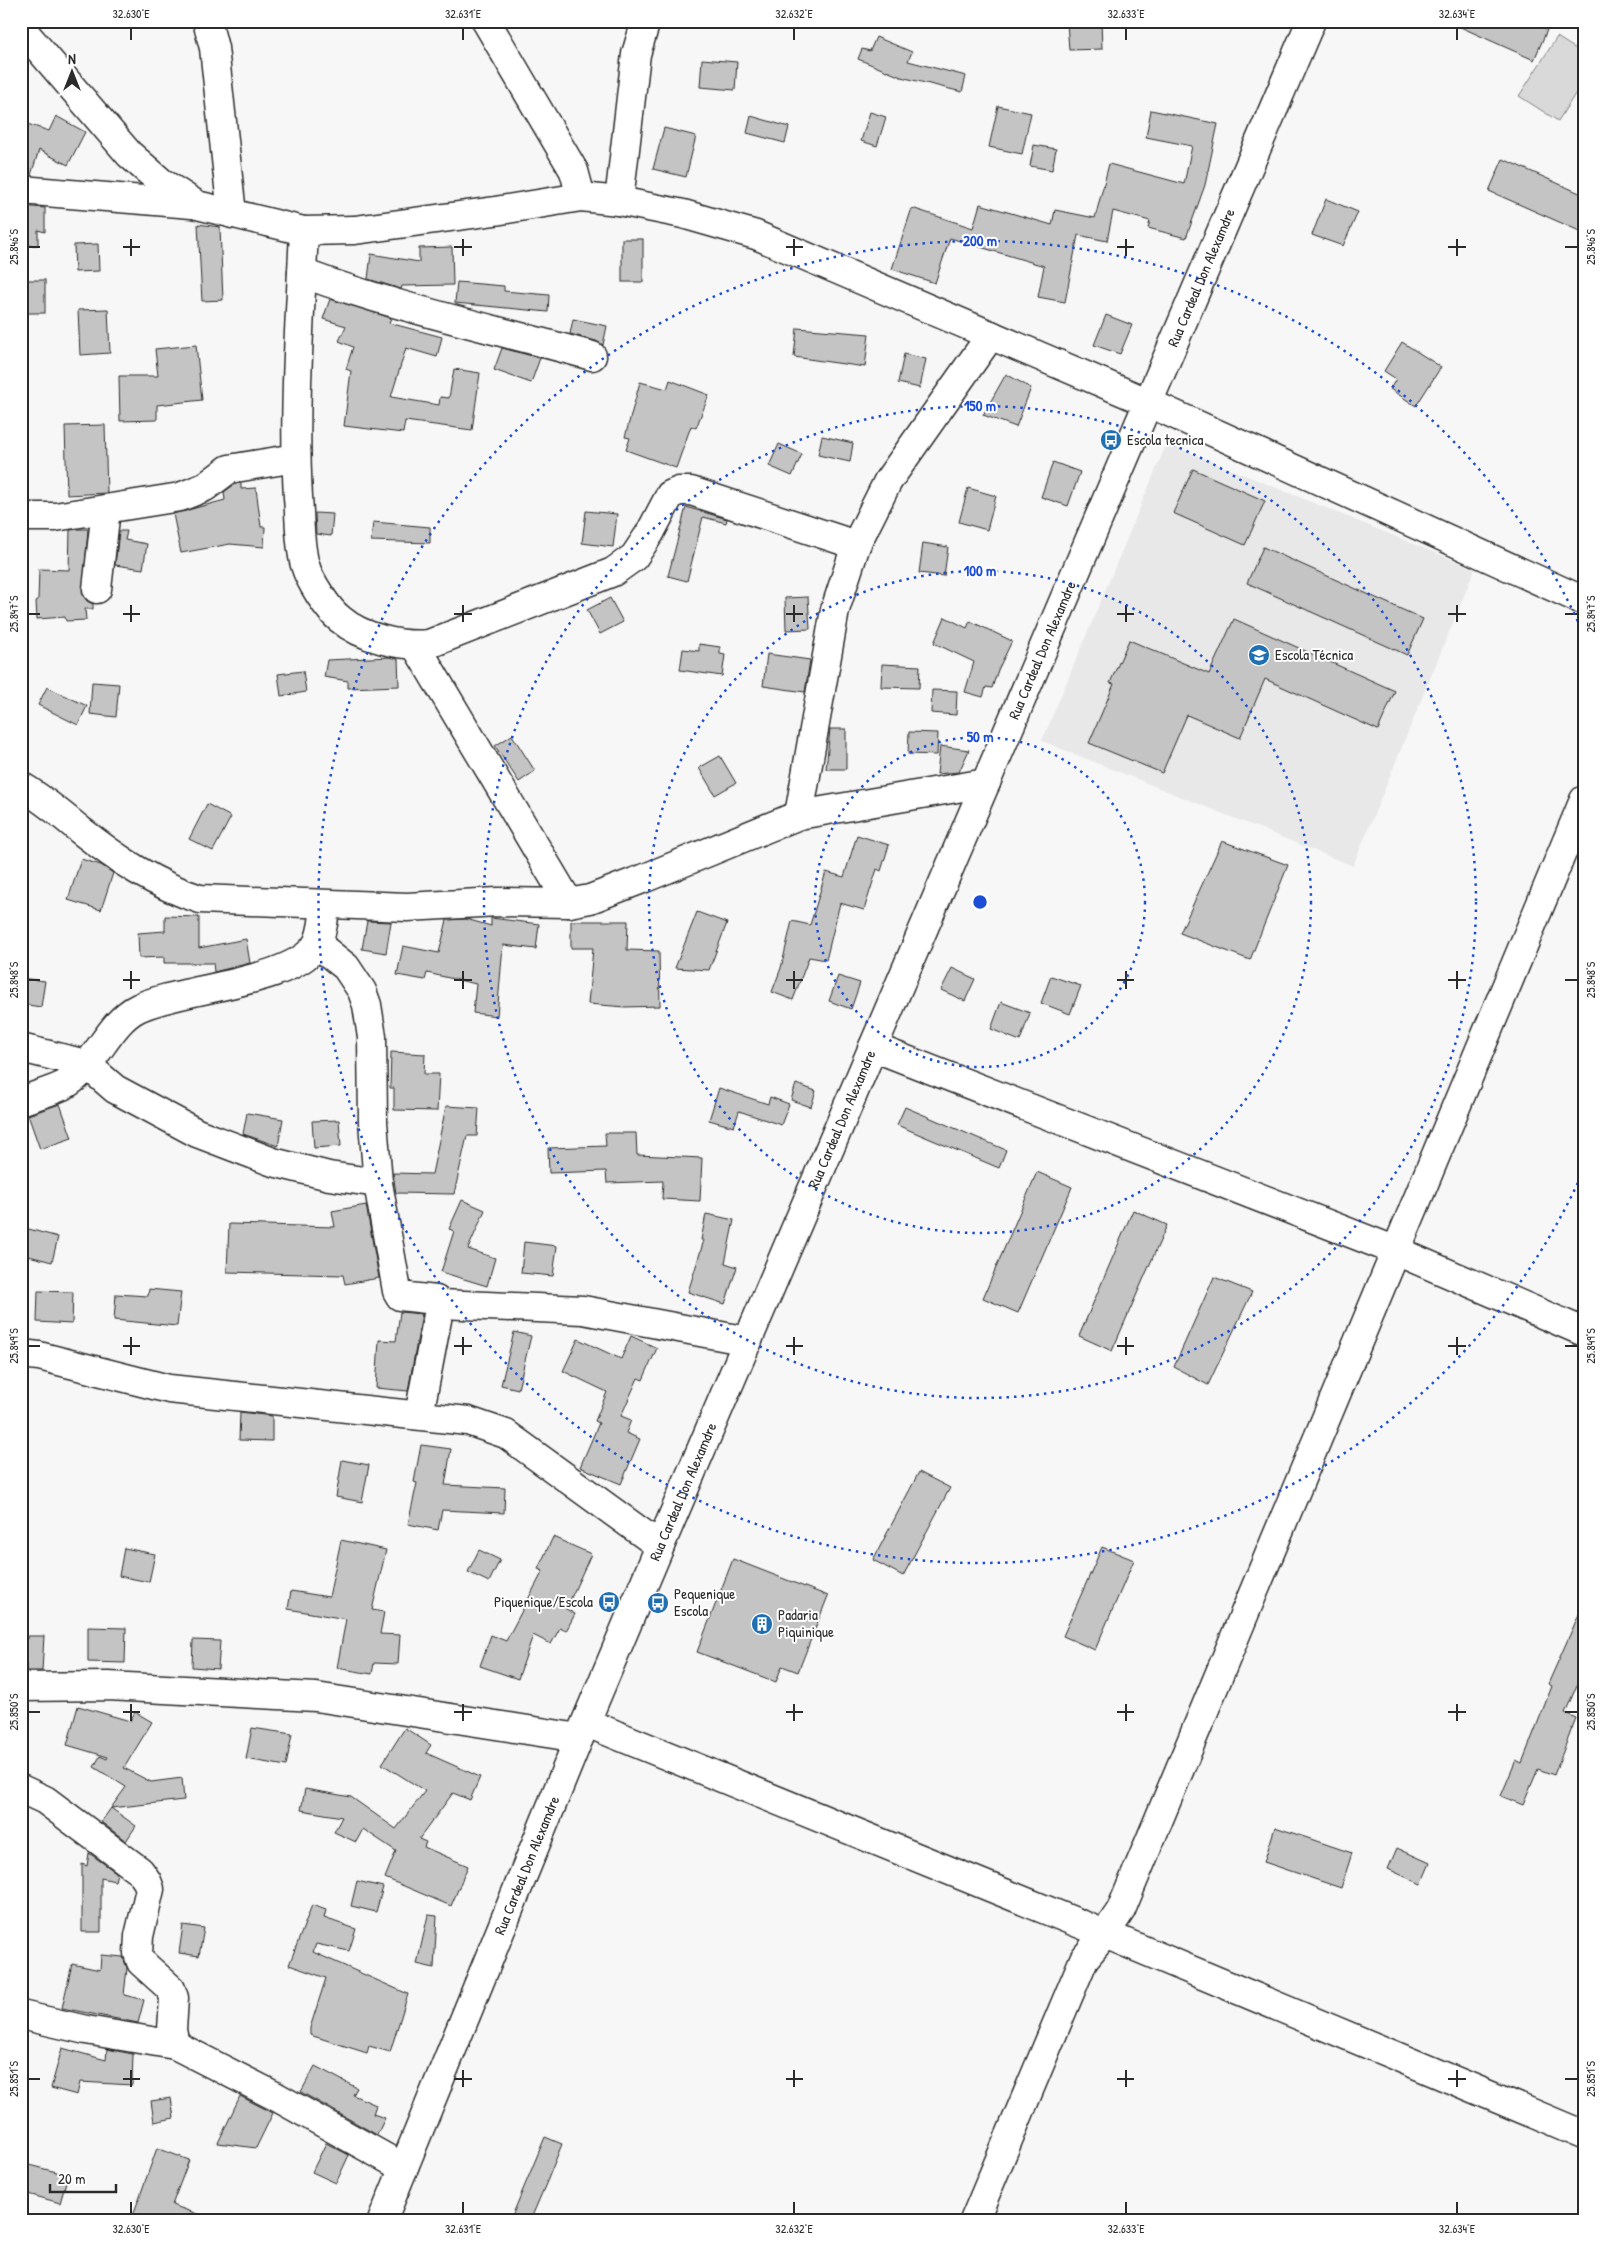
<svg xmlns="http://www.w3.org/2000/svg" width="1605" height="2242" font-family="'Patrick Hand',sans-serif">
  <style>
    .built { fill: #e8e8e8 }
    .green { fill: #d9d9d9; stroke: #828282 }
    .building { fill: #c4c4c4; stroke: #2b2b2b }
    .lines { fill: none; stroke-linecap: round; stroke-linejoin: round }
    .minor-casing { stroke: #2b2b2b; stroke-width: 31 }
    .major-casing { stroke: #2b2b2b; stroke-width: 31 }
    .minor { stroke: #fff; stroke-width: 28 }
    .major { stroke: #fff; stroke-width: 28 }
    .ticks { fill: none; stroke: #2b2b2b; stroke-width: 2 }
    .ring { fill: none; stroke: #1d4ed8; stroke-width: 2.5; stroke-dasharray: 2.5 5 }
    .labels { text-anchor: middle; stroke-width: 4; stroke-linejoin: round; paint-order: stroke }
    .street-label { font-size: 15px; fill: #2b2b2b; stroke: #fff }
    .poi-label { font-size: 15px; fill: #2b2b2b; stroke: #fff; text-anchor: start }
    .centre { fill: #1d4ed8; stroke: #fff; stroke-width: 2.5 }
    .ring-label { font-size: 15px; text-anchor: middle; font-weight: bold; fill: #1d4ed8; stroke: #fff; stroke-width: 4; stroke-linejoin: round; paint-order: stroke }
    .neatline { fill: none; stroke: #2b2b2b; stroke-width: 2 }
    .ticks-label { font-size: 12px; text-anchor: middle; fill: #2b2b2b }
  </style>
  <rect width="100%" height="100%" fill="#f7f7f7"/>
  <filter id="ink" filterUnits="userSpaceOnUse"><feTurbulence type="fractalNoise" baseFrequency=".02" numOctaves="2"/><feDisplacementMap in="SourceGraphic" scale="10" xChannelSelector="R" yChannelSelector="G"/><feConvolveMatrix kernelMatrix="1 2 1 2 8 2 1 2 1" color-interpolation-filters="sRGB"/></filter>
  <g filter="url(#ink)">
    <!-- built -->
    <path class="built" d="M1167,443L1475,569L1353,866L1042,741Z"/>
    <!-- green -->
    <path class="green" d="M1557,37L1584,54V80L1558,121L1519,96Z"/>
    <!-- building -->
    <g class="building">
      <path d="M1101,21L1102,49L1069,50L1067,22Z"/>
      <path d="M1447,21H1528L1547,30L1534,60Z"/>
      <path d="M876,37L912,52L908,61L966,76L962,92L901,77L858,59L862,49L870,51Z"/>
      <path d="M702,59L737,62L735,90L700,87Z"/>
      <path d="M998,106L1031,113L1022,154L989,147Z"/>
      <path d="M1151,110L1218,124L1205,185L1186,238L1148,228L1150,221L1113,211L1107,241L1078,235L1065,302L1038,297L1044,266L950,238L935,283L892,269L912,208L973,228L980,204L1052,225L1055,210L1095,218L1109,164L1184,184L1192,146L1146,137Z"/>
      <path d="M870,112L886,117L877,146L861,141Z"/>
      <path d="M56,116L85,132L68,165L39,150L31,175H21V122L49,131Z"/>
      <path d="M751,116L789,127L785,143L747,133Z"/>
      <path d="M664,128L696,136L686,177L653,169Z"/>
      <path d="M1034,145L1056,149L1052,170L1030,166Z"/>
      <path d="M1503,159L1584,195V233L1489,191Z"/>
      <path d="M1326,199L1358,212L1343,246L1312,235Z"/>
      <path d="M21,206L45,208V232L38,230V245L21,246Z"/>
      <path d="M198,224L220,227L223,300L202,301Z"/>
      <rect x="622" y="239" width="21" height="43"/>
      <path d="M98,244L99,271L75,272L74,245Z"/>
      <path d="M452,247L453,285L402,286L401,289L368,279L371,254L419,262V248Z"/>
      <rect x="21" y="280" width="24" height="33"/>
      <path d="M457,282L504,286V291L549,295L548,312L455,303Z"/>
      <path d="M330,299L391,318L389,323L442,337L437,357L406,348L391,397L439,405L440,397L449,398L454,369L480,373L472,430L405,421L403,433L344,426L351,371L346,369L353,347L339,341L346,326L323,319Z"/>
      <path d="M108,309L110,353L80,355L78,310Z"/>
      <path d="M1106,315L1132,325L1120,354L1094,345Z"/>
      <path d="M573,319L607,326L603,345L596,341L570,334Z"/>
      <path d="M797,328L869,334L865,367L794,357Z"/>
      <path d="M1402,342L1441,367L1416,406L1390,389L1396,379L1384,371Z"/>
      <path d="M196,345L202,400L157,405V420L120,421L119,376H158L155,349Z"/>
      <path d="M502,348L540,358L531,383L494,370Z"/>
      <path d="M904,354L926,359L920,388L898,383Z"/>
      <path d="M1006,374L1031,388L1016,427L983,415Z"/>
      <path d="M670,380L709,395L696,428L691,426L676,468L626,450L630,438L625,437L640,382L667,389Z"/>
      <path d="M105,425L107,493L67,495L65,426Z"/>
      <path d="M822,436L853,443L850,462L818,455Z"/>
      <path d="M779,444L802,454L792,476L769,466Z"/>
      <path d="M1053,462L1080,472L1068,506L1041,497Z"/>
      <path d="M1193,469L1265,501L1245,545L1173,513Z"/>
      <path d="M241,483V489L256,488L261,527H265L264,547L230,544L181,553L173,514L225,500L224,492L235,484Z"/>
      <path d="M968,488L996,496L987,530L959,522Z"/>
      <path d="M686,507L727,519L726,523L703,517L687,581L668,576Z"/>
      <path d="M586,511L617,514L613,547L582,543Z"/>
      <path d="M315,513L333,514L331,536L316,534Z"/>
      <path d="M373,522L430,527V543L371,541Z"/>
      <path d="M80,529H88L83,595L87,601L93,604V609H85L86,620L66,621L65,617L37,619L36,601L38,600L39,569L69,570L70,530Z"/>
      <path d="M119,531H127L125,540L147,544L143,569L115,565Z"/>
      <path d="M923,543L948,547L944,576L919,573Z"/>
      <path d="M1263,547L1423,619L1407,655L1247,583Z"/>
      <path d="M808,597L810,629L786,630L785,598Z"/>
      <path d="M610,598L623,622L600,634L587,610Z"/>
      <path d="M945,617L967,628L970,621L1012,641L998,670L992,688L986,687L983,697L965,692L974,662L934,643Z"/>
      <path d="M1234,619L1395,691L1378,730L1265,679L1240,738L1187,715L1162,773L1089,743L1114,684L1110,683L1129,640L1209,674Z"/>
      <path d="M699,644L720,647V654L725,655L722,676L680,670L683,649L699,651Z"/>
      <path d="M767,654L810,660L805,692L763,686Z"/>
      <path d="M390,657L398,659L399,686L348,688V681L324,677L327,660Z"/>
      <path d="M882,664L920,666L919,688L881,687Z"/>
      <path d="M303,671L306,692L281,696L278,674Z"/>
      <path d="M92,682L119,684L116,717L90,714Z"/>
      <path d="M47,687L87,706L78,725L38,705Z"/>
      <path d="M932,690L957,691L956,715L931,713Z"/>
      <path d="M830,729H846V769H826Z"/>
      <path d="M909,732L938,733L937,755L908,754Z"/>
      <path d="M512,735L535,771L519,782L495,746Z"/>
      <path d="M940,746L969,750L959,772L937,774Z"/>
      <path d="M720,756L736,783L715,795L699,768Z"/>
      <path d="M207,804L231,817L213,851L189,839Z"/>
      <path d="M857,835L889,845L881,871L877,869L864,910L840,903L826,960L809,957L793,1000L772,992L781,968L792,921L810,925L826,872L844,877Z"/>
      <path d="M1222,841L1288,865L1250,960L1180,933Z"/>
      <path d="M81,859L101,865L113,873L101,910L68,900Z"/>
      <path d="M697,912L727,923L709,970L675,968Z"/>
      <path d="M165,916L199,917V948L246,939L250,963L214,972L213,963H164V957L139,958L138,933L165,931Z"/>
      <path d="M491,918L539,924L536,949L503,945L497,1016L473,1013L476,984L427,973L425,980L397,975L403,946L439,953L447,920L466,919L491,926Z"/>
      <path d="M367,921L391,922L386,953L362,949Z"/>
      <path d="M571,921H628L627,950L659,951L660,1006L625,1007L588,1004L593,948H571Z"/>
      <path d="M952,968L975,979L965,1001L941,990Z"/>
      <path d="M838,976L860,983L851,1009L829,1001Z"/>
      <path d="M1051,976L1081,986L1070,1014L1041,1003Z"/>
      <path d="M21,978L45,981L41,1007L21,1004Z"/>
      <path d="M1001,1002L1030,1013L1020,1041L991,1029Z"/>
      <path d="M391,1052L425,1054L424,1074H439L437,1111L394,1110V1088H390Z"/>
      <path d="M796,1084L816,1091L811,1107L791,1100Z"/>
      <path d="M719,1088L768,1104L770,1097L789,1104L781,1125L739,1111L734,1127L709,1120Z"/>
      <path d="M60,1104L72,1138L40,1149L28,1115Z"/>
      <path d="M446,1106L479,1108L477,1136H467L454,1194L396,1193L393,1173L432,1174Z"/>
      <path d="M905,1107L1006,1150L999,1168L897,1125Z"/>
      <path d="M247,1113L283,1119L278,1146L243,1134Z"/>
      <path d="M339,1120L341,1146L314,1148L312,1121Z"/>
      <path d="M605,1133H636L637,1155L702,1158L700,1201L662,1199L663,1181L607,1183L606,1171L549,1173L548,1148L606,1146Z"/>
      <path d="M1037,1172L1072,1187L1018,1313L983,1298Z"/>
      <path d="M462,1200L485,1210L468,1249L495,1258L487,1286L441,1272L454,1231L449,1229Z"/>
      <path d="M366,1205L379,1278L345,1284L343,1275L227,1272L229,1224L335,1227L332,1211Z"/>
      <path d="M1133,1210L1167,1225L1112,1351L1079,1336Z"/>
      <path d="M706,1214L734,1220L725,1263L737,1267L725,1304L688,1292L704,1240H701Z"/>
      <path d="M25,1228L58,1237L52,1262L21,1254Z"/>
      <path d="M524,1242L557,1246L553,1276L521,1273Z"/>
      <path d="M1214,1277L1252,1292L1208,1385L1174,1367Z"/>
      <path d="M149,1289L181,1292L177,1326L114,1320L116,1294L148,1296Z"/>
      <path d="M38,1291L73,1292L72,1324L37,1322Z"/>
      <path d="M400,1312L422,1314L408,1391L376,1388L379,1340L396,1341Z"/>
      <path d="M514,1332L531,1336L518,1389L501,1385Z"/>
      <path d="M631,1336L657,1348L643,1380L638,1378L621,1416L631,1420L626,1433L640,1439L621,1484L580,1467L599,1423L595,1421L607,1392L563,1371L578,1339L621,1359Z"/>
      <path d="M240,1412L272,1416V1441L239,1440Z"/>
      <path d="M421,1445L451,1449L445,1485L505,1488L504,1513L442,1510L438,1530L408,1524L417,1483L414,1482Z"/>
      <path d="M342,1460L369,1465L362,1502L336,1497Z"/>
      <path d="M919,1472L950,1488L903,1576L873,1560Z"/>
      <path d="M553,1537L591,1554L566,1609L575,1614L566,1631L560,1628L551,1644L533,1635L518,1679L480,1666L491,1635L506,1641L543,1571L538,1569Z"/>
      <path d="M341,1540L386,1550L372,1610L384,1612L380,1634L400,1635L398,1664L374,1663L372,1674L337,1668L346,1619L288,1609L291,1591L329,1597Z"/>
      <path d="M1102,1547L1134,1560L1095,1650L1063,1636Z"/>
      <path d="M124,1548L155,1554L149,1582L119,1576Z"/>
      <path d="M479,1550L500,1560L489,1582L468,1572Z"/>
      <path d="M733,1559L828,1596L798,1672L782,1666L776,1682L697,1652Z"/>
      <path d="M1584,1603V1669L1565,1713L1576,1718L1554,1775L1538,1769L1523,1805L1501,1796L1516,1760L1522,1763L1552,1686L1548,1684Z"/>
      <path d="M88,1627L126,1628L125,1663L88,1662Z"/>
      <path d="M27,1636H44L42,1671H26V1664L21,1663V1638L27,1639Z"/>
      <path d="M193,1640L220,1641L218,1669L192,1667Z"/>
      <path d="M78,1706L130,1721L135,1712L152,1722L124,1768L151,1782L182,1778L184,1800L111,1808L126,1787L94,1767L100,1756L107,1759L108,1757L67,1745Z"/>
      <path d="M252,1728L292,1734L286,1766L246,1759Z"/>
      <path d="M405,1728L431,1745L426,1753L480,1777L470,1800L453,1793L419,1839L426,1842L424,1847L468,1866L451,1906L385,1878L396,1851L363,1829L356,1842L334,1832L342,1817L301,1810L305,1789L351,1797L396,1829L425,1791L382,1764Z"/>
      <path d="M111,1808L136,1826L126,1841L101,1822Z"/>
      <path d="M1275,1827L1352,1853L1341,1888L1264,1862Z"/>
      <path d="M1397,1848L1430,1863L1421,1884L1388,1869Z"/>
      <path d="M89,1853L117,1873L115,1881L101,1878V1932H82V1864L87,1866Z"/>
      <path d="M357,1881L383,1887L376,1912L351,1906Z"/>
      <path d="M312,1905L326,1910L324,1918L356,1929L349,1951L316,1944L313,1952L408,1994L390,2052L369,2046L367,2053L310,2035V2028L326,1978L289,1965Z"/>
      <path d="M428,1915L437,1916L434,1968L417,1964Z"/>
      <path d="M183,1925L204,1928L199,1956L179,1953Z"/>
      <path d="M101,1955L123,1957L127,1968L124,1995L144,2000L138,2023L62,2008L72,1964L100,1970Z"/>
      <path d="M62,2048L106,2060L107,2049L133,2054L132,2085L80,2082L77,2095L51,2088Z"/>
      <path d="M315,2066L357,2088L353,2095L376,2105L373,2114L385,2118L377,2135L301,2092Z"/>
      <path d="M240,2096L273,2113L256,2148L218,2143Z"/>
      <path d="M171,2098L174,2118L154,2122L151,2101Z"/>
      <path d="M545,2137L562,2144L548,2179L530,2221H510Z"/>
      <path d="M326,2143L349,2155L336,2183L312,2172Z"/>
      <path d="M157,2148L189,2160L172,2205L209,2218V2221H131Z"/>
      <path d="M21,2163L68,2175L60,2203L21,2192Z"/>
    </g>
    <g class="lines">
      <!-- minor casing -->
      <g class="minor-casing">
        <g id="minor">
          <path d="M207,21L214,48L232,214"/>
          <path d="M486,21L574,171L581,197"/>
          <path d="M21,28L129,154L161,182L197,205L304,231L355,230L495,211L581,197L619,201L683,214L756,235L1147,402L1584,601"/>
          <path d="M21,190L192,204"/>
          <path d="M619,201L636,54L646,21"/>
          <path d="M304,231C300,319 293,409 298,497C300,519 299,545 305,565C309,580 328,610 340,619C362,638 402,647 429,644L613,572L634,557L650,533L670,495L679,491H691L856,545"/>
          <path d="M302,273C397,308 495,329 592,356"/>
          <path d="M21,517H55L180,497L205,487L229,469L296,458"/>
          <path d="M97,589L106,509"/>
          <path d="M416,646L569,903"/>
          <path d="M21,786C43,799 61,814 80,830C117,859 155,885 200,899L407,907L498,902L569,903L590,899L645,878L799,815L986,783"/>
          <path d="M799,815L835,610L856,545L888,481L991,335"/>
          <path d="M317,944L346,967L362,991L367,1005L372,1037L373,1122L378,1183L397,1291L400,1296L436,1300L440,1304L419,1415"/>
          <path d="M873,1047L1394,1250L1584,1332"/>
          <path d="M21,1048L86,1064L115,1089L197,1133L273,1162L329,1176L378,1183"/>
          <path d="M21,1101C36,1095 54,1091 68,1083C95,1066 109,1022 138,1008C178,988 298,983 318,942C323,930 324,918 325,905"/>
          <path d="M440,1304L583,1310L748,1341"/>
          <path d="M21,1354L39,1356L169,1389L468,1421L506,1434L660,1546"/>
          <path d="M21,1687L108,1686L316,1697L579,1738"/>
          <path d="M587,1723L1105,1934L1584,2135"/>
          <path d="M21,1789L45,1800L140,1871L147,1881L150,1889L139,1936L138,1953L141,1962L171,1989L174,1998L172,2030L175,2045"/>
          <path d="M21,2015L86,2030L175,2045L275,2096L404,2168"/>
          <path d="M974,2221L1084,1959L1105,1934L1121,1910L1584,800"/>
        </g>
      </g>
      <!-- major casing -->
      <g class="major-casing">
        <g id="major">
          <path id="s1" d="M382,2221L579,1738L660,1546L1311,21"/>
        </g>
      </g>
      <!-- minor -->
      <use href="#minor" class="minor"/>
      <!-- major -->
      <use href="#major" class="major"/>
    </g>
  </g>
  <!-- ticks -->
  <path class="ticks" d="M131,28V40M463,28V40M794,28V40M1126,28V40M1457,28V40M131,239V256M463,239V256M794,239V256M1126,239V256M1457,239V256M28,247H40M123,247H140M454,247H472M786,247H803M1117,247H1134M1448,247H1466M1565,247H1578M131,605V622M463,605V622M794,605V622M1126,605V622M1457,605V622M28,614H40M123,614H140M454,614H472M786,614H803M1117,614H1134M1448,614H1466M1565,614H1578M131,971V989M463,971V989M794,971V989M1126,971V989M1457,971V989M28,980H40M123,980H140M454,980H472M786,980H803M1117,980H1134M1448,980H1466M1565,980H1578M131,1337V1355M463,1337V1355M794,1337V1355M1126,1337V1355M1457,1337V1355M28,1346H40M123,1346H140M454,1346H472M786,1346H803M1117,1346H1134M1448,1346H1466M1565,1346H1578M131,1704V1721M463,1704V1721M794,1704V1721M1126,1704V1721M1457,1704V1721M28,1712H40M123,1712H140M454,1712H472M786,1712H803M1117,1712H1134M1448,1712H1466M1565,1712H1578M131,2070V2087M463,2070V2087M794,2070V2087M1126,2070V2087M1457,2070V2087M28,2079H40M123,2079H140M454,2079H472M786,2079H803M1117,2079H1134M1448,2079H1466M1565,2079H1578M131,2202V2214M463,2202V2214M794,2202V2214M1126,2202V2214M1457,2202V2214"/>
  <!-- distance rings -->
  <g class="ring">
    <circle cx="980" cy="902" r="165"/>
    <circle cx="980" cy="902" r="331"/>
    <circle cx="980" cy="902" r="496"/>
    <path d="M1581 1176A661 661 0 1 1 1581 628"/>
  </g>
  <!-- icons -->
  <defs>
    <g id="bus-disc" transform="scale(1.125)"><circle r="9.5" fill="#1f6fb2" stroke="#fff"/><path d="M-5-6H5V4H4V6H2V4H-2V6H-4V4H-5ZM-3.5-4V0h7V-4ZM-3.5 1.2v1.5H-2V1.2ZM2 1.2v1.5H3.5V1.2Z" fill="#fff"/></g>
    <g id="school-disc" transform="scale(1.125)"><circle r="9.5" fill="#1f6fb2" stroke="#fff"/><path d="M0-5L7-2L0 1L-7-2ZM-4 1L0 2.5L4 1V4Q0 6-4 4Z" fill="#fff"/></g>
    <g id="building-disc" transform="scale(1.125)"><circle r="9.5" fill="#1f6fb2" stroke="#fff"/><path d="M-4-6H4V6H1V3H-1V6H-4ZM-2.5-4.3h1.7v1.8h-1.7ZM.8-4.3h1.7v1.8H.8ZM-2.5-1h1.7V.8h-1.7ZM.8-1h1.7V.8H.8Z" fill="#fff"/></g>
  </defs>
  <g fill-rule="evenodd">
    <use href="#bus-disc" x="1111" y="440"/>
    <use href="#school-disc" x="1259" y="655"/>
    <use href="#bus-disc" x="609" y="1602"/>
    <use href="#bus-disc" x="658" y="1603"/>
    <use href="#building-disc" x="762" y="1624"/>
  </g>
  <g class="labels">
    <!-- street labels -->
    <g class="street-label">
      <text dy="5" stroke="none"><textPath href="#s1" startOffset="2109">Rua Cardeal Don Alexamdre</textPath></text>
      <text dy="5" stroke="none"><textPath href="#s1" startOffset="1704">Rua Cardeal Don Alexamdre</textPath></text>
      <text dy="5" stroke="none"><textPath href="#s1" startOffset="1194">Rua Cardeal Don Alexamdre</textPath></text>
      <text dy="5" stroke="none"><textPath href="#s1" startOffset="789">Rua Cardeal Don Alexamdre</textPath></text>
      <text dy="5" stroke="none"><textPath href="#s1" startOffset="384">Rua Cardeal Don Alexamdre</textPath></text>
    </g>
    <!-- poi labels -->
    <g class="poi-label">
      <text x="1127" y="445">Escola tecnica</text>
      <text x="1275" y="660">Escola Técnica</text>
      <text x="674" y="1599">Pequenique<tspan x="674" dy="17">Escola</tspan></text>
      <text x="593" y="1607" text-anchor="end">Piquenique/Escola</text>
      <text x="778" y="1620">Padaria<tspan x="778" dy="17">Piquinique</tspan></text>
    </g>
  </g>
  <circle cx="980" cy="902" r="8" class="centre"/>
  <g class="ring-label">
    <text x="980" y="246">200 m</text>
    <text x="980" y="411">150 m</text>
    <text x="980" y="576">100 m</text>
    <text x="980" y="742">50 m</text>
  </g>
  <!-- margin -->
  <rect width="1605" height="2242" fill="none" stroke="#fff" stroke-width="55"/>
  <!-- north arrow -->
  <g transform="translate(72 72)" stroke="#ffffff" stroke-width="4" paint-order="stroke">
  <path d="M0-4L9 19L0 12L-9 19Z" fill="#2b2b2b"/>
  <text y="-8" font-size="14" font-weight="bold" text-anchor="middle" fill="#2b2b2b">N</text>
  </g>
  <!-- scale -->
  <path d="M50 2184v8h66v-8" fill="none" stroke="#2b2b2b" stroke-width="2.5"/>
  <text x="58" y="2184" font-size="15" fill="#2b2b2b" stroke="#ffffff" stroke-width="4" paint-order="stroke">20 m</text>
  <rect x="28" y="28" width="1550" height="2186" class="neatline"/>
  <g class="ticks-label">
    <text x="131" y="18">32.630°E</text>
    <text x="463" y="18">32.631°E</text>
    <text x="794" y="18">32.632°E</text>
    <text x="1126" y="18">32.633°E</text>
    <text x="1457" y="18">32.634°E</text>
    <text transform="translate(14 247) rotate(-90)" y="4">25.846°S</text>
    <text transform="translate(1591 247) rotate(-90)" y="4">25.846°S</text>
    <text transform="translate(14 614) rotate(-90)" y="4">25.847°S</text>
    <text transform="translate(1591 614) rotate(-90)" y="4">25.847°S</text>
    <text transform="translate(14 980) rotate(-90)" y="4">25.848°S</text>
    <text transform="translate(1591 980) rotate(-90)" y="4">25.848°S</text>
    <text transform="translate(14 1346) rotate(-90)" y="4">25.849°S</text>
    <text transform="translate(1591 1346) rotate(-90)" y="4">25.849°S</text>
    <text transform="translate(14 1712) rotate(-90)" y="4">25.850°S</text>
    <text transform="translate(1591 1712) rotate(-90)" y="4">25.850°S</text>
    <text transform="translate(14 2079) rotate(-90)" y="4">25.851°S</text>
    <text transform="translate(1591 2079) rotate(-90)" y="4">25.851°S</text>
    <text x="131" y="2233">32.630°E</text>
    <text x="463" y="2233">32.631°E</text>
    <text x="794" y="2233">32.632°E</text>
    <text x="1126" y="2233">32.633°E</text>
    <text x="1457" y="2233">32.634°E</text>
  </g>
</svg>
